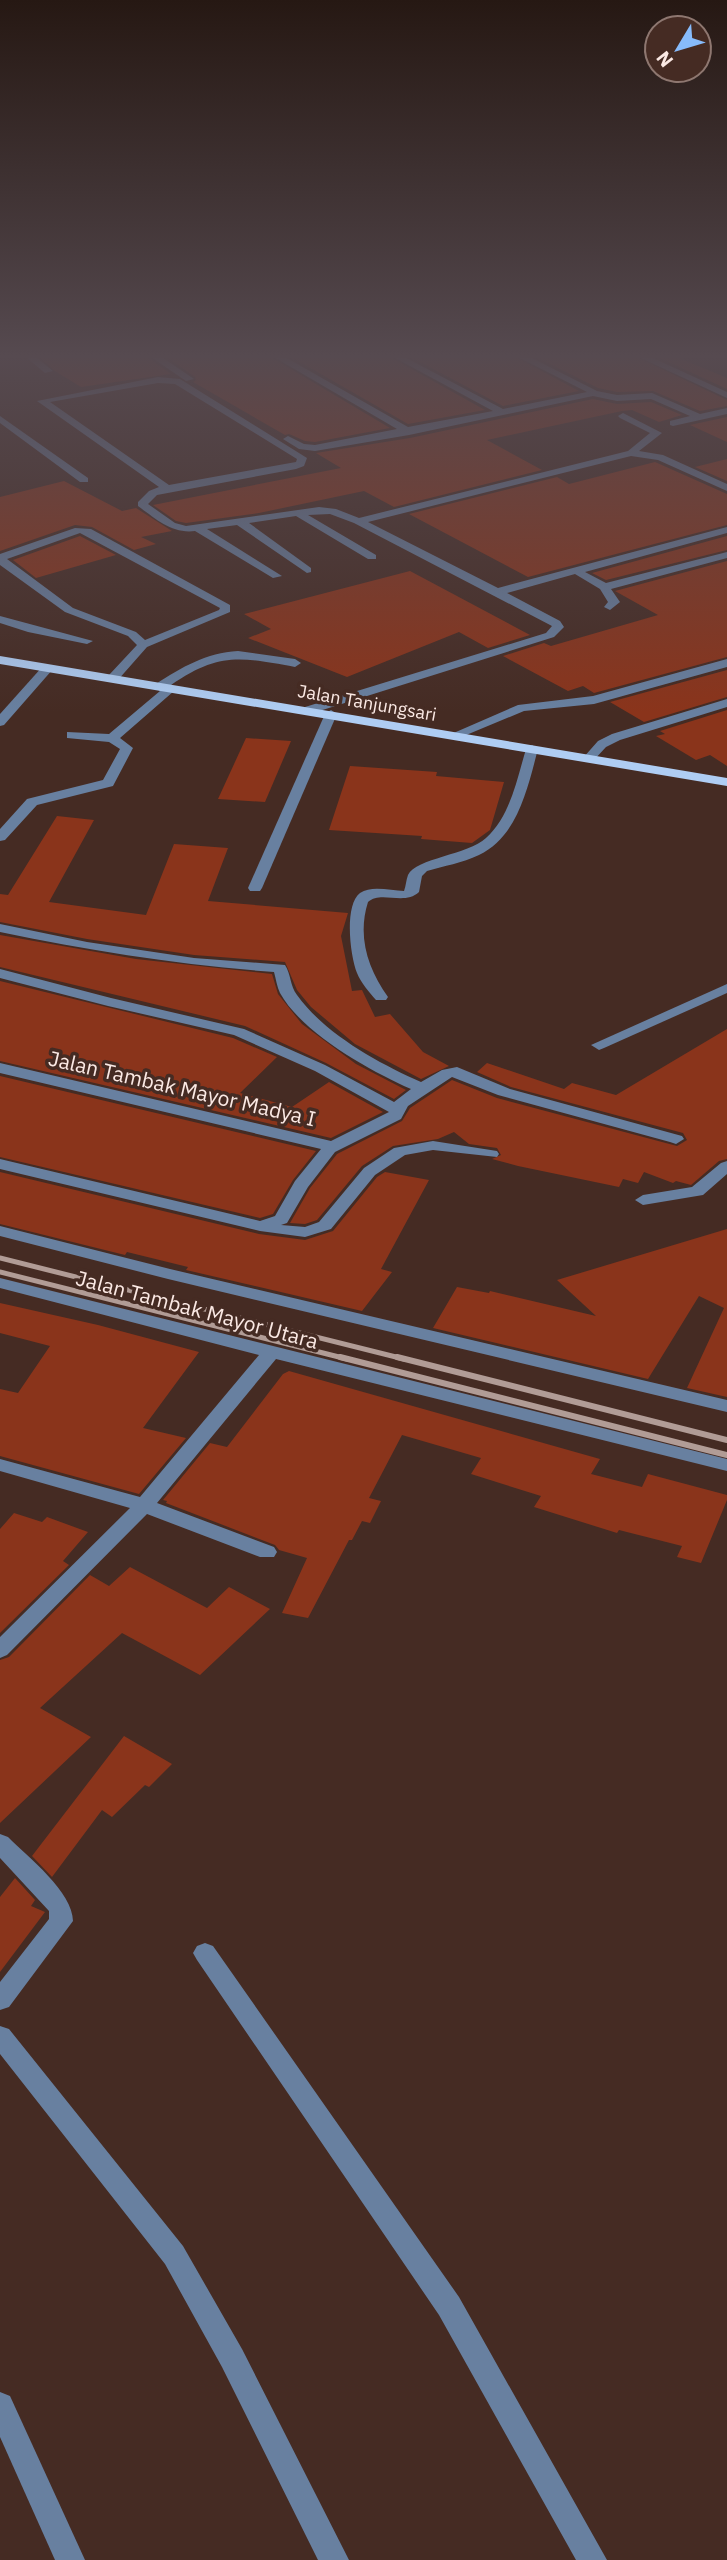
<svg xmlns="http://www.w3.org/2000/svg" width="727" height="2560" font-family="'IBM Plex Sans',sans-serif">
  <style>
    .building { fill: #8a341b }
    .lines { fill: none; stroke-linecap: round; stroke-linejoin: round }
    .minor { fill: #6880a0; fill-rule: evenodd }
    .major { fill: #afcdf3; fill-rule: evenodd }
    .rail-far1 { stroke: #b19c96; stroke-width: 5 }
    .rail { stroke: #b19c96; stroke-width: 6 }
    .labels { text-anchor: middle; stroke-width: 7; stroke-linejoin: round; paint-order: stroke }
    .far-street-label { font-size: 18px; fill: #fbe9e4; stroke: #452b23 }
    .street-label { font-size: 21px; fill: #fbe9e4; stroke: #452b23 }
  </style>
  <rect width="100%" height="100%" fill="#452b23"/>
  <!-- building -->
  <g class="building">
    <path d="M35,353H81L87,357L142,353L171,374L81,387L55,371Z"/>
    <path d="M161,353H264L390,428L315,442L305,441L289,434L285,435L193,382L196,380L195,377Z"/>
    <path d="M284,353H383L485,410L408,424Z"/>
    <path d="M403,353H508L579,391L503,406Z"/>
    <path d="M528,353H628L727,400V406L700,411L653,391L617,392L598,388Z"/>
    <path d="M649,353H667L727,378V389Z"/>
    <path d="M593,399L617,404L651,402L682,415L659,422L632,410L622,411L487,440L542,470L394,507L364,491L259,513L186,523L176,521L153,505L341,468L316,453L410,438Z"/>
    <path d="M727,417V442L690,425Z"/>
    <path d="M727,459V481L695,467Z"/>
    <path d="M655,462L727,494V525L528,577L409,514L557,477L569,484Z"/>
    <path d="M64,481L122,511L136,508L172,531L141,537L156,544L134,550L92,527L75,525L0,551V497Z"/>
    <path d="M80,536L116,555L36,578L13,560Z"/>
    <path d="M727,536V550L606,580L592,573Z"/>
    <path d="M727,561V657L594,693L583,686L568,691L503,656L544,643L551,646L658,615L615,591Z"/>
    <path d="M410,571L530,635L488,648L459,632L347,677L248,638L271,629L244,614Z"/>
    <path d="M727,670V697L644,722L610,702Z"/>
    <path d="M727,710V766L710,755L696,760L656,736L665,734L660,731Z"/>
    <path d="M246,738L291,741L265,802L218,799Z"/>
    <path d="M350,766L437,772L436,776L504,782L490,830L472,843L421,839L422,836L329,830Z"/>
    <path d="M57,816L94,820L49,902L146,915L174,844L228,848L208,901L348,913L341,936L352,991L362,990L375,1017L390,1014L423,1052L449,1066L421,1079L355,1044L311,1007L297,990L285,962L194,955L87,939L0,922V894L8,895Z"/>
    <path d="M0,935L136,959L272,974L278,994L302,1024L356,1064L406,1090L394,1099L326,1063L245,1026L0,967Z"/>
    <path d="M0,981L233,1038L277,1057L240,1093L292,1107L329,1082L383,1112L331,1138L0,1061Z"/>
    <path d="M727,1029V1159L719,1161L691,1185L676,1181L673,1183L644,1172L638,1183L623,1179L619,1187L518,1166L492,1159L501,1155L497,1148L469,1144L454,1132L438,1139L393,1146L362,1166L317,1220L305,1224L290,1223L310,1188L337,1154L402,1121L410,1108L452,1080L497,1098L677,1146L687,1140L683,1133L511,1087L477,1072L487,1063L564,1089L572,1083L616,1095Z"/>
    <path d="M0,1076L316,1151L293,1180L273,1214L260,1218L0,1157Z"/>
    <path d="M0,1172L259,1234L305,1240L333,1231L377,1177L385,1172L429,1180L381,1269L392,1272L362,1311L186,1270L188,1267L127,1252L125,1255L0,1224Z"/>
    <path d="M727,1229V1397L687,1388L724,1308L699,1296L648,1379L433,1328L457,1287L489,1293L490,1291L596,1316L557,1280Z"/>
    <path d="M0,1303L98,1325L199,1352L143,1428L186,1438L139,1494L0,1456V1389L18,1393L50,1346L0,1333Z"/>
    <path d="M289,1371L600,1459L591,1474L642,1487L648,1474L727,1495V1500L701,1563L677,1557L682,1546L619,1530L617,1533L534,1507L541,1496L471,1474L481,1458L402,1435L369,1498L381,1501L370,1523L362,1521L352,1540H349L308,1618L282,1613L307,1558L279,1550L275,1545L166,1503L167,1501L163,1500L210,1443L227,1447L283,1374Z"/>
    <path d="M14,1513L42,1522L47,1517L88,1532L63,1561L69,1565L0,1633V1529Z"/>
    <path d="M130,1567L207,1608L229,1587L270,1609L200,1675L122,1633L40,1708L91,1737L0,1823V1660L9,1657L90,1575L109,1586Z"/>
    <path d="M124,1736L172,1764L149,1787L145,1785L112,1817L102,1810L52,1877L32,1856Z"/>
    <path d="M15,1878L35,1900L31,1906L45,1912L0,1972V1897Z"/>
  </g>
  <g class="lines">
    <!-- minor -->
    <g class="minor">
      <path d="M21,353H31L53,371L45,373Z"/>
      <path d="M145,353H156L194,379L186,381Z"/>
      <path d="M267,353H278L408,427L493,411L386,353H397L503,409L587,392L510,353H522L597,391L617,395L652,393L700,414L727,408V414L673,426L670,425V421L690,416L651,399L617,401L593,396L409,435L315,451L299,449L283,439L288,436L304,444L315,445L397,429Z"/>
      <path d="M630,353H642L727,392V398Z"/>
      <path d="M158,377L180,379L307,458L304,466L296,469L157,495L148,504L175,523L186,526L319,507L336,509L359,518L628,451L650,433L620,418L618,416L623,413L662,433L639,451L663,455L727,484V491L658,460L631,456L368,522L498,588L727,527V533L585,572L606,583L727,552V558L611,589L620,602L610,610L604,607L608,602L600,589L575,574L507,593L560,621L564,627L554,637L313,713H305V707L546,633L552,626L354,523L330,514L308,515L376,555V559H368L296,516L249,523L311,568V572L307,573L237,525L207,529L282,576L273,578L195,531C172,534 156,519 138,506V502L149,491L159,487L37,401ZM158,383L175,384L297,459L296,462L169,485L50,402Z"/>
      <path d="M0,416L88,478V482H80L0,423Z"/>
      <path d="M75,528L91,529L230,605V612L147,647L117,681H109V675L137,645L128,636L65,612L0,565V554ZM80,533L220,608L219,610L145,640L136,632L73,608L7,559Z"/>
      <path d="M0,616L93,641L87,644L28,632L0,623Z"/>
      <path d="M238,651L295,659L301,663L295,667C240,657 219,652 171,685L176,688L174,691L120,738L133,748L113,786L37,805L5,840L0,841V829L27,799L103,780L120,749L109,742L67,738V732L109,734L160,691L154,687L156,684C182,667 206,653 238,651Z"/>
      <path d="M727,659V667L594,704L524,711L459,738L455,739L449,735L518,705L593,696Z"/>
      <path d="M43,666L53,669L4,725L0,726V714Z"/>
      <path d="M727,699V707L620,740L606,747L593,761H585L583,758L598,741L612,734Z"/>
      <path d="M331,710L337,714L262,888L260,891H250L248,888L325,714Z"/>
      <path d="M532,745L538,749C528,786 518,837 479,855C462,863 444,866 427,871L422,876L419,892C404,906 381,890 368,902C357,937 368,969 388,997L386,1000H376C369,992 361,983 357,973C350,956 344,905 360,893C372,885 391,891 404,891C406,886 406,880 408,875C416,858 468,855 486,838C510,817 517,779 526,749Z"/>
      <path d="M0,924L87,942L194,958L285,965C291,974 290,986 297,995C325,1034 378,1063 421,1082L442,1070L457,1067L510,1089L682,1136L684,1139L676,1144L670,1142L498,1095L452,1077L408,1106L401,1119L335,1152L308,1187L287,1223L281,1225L305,1227L319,1222L364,1168L394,1148L433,1141L497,1151L499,1154L497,1157L433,1150L405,1155L375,1175L331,1229L305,1237L260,1231L0,1169V1159L260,1221L275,1216L295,1181L321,1149L0,1073V1063L331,1141L389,1112L315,1071L234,1035L108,1006L0,978V969L111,998L244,1029L325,1065L394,1102L411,1089C370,1071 302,1033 280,993C277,987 276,979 274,972C181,965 91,951 0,932Z"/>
      <path d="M727,984V993L604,1048L599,1050L591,1045Z"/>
      <path d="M727,1161V1174L703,1195L643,1205L635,1200L643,1195L692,1187L721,1163Z"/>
      <path d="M0,1226L170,1269L727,1400V1412L168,1279L0,1236Z"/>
      <path d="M0,1278L727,1459V1471L276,1359L157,1503L274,1547L277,1552L274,1557H260L147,1514L7,1655L0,1658V1637L130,1508L0,1471V1459L140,1497L259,1355L0,1288Z"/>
      <path d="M0,1834L8,1837C28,1857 73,1892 73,1921L9,2007L0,2010V1982L49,1919V1911L0,1858Z"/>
      <path d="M205,1943L213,1946L459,2297L607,2560H576L439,2315L197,1960L193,1953L197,1946Z"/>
      <path d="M0,2026L9,2029L183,2246L242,2349L349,2560H318L222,2367L165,2264L0,2054Z"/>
      <path d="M0,2392L10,2396L85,2560H55L0,2437Z"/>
    </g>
    <!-- major -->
    <path class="major" d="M0,656L727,778V786L0,664Z"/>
    <!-- rail-far1 -->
    <g class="rail-far1">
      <path d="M0,1258L404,1359"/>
      <path d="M0,1272L347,1359"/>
    </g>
    <!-- rail -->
    <g class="rail">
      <path d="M340,1357L727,1455"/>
      <path d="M397,1357L727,1440"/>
    </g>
  </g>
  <!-- sky -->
  <linearGradient id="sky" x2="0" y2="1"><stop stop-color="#261813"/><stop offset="0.5" stop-color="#564a50"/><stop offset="1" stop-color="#564a50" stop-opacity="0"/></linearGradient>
  <rect width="727" height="712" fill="url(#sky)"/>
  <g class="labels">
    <!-- far-street labels -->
    <g class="far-street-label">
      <text transform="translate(367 703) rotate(10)" y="6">Jalan Tanjungsari</text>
    </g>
    <!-- street labels -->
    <g class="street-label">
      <text transform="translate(182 1089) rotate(13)" y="7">Jalan Tambak Mayor Madya I</text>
      <text transform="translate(197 1310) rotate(15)" y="7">Jalan Tambak Mayor Utara</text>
    </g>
  </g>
  <!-- north arrow -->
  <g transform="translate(678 49) rotate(232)"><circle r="33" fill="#452b23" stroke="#8e7770" stroke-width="2"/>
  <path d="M0-5L12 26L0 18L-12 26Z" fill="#87bbfb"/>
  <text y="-10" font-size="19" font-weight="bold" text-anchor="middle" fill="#fbe9e4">N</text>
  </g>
</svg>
